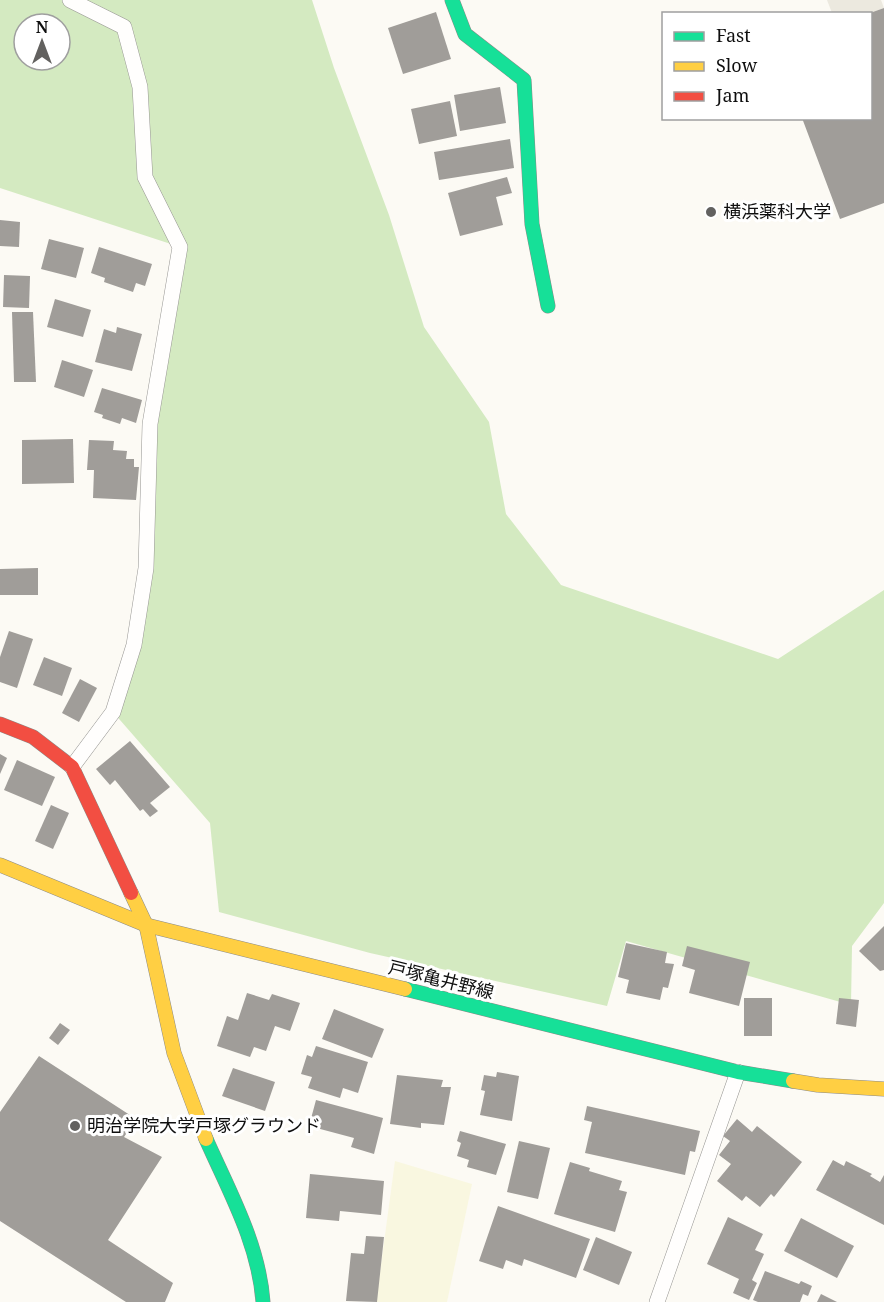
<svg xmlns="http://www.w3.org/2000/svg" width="884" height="1302" font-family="'Noto Serif','Noto Sans JP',serif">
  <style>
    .farmland { fill: #f9f7e0 }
    .forest { fill: #d4eac1; fill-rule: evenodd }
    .plaza { fill: #ece9df }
    .building { fill: #a09d99 }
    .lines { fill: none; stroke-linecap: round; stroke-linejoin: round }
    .lane-casing { stroke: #969592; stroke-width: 16 }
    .fast-casing { stroke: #8c8b89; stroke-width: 15 }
    .slow-casing { stroke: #8c8b89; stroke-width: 15 }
    .jam-casing { stroke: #8c8b89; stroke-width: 15 }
    .lane { stroke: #fffefd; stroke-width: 15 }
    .fast { stroke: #16e098; stroke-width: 14 }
    .slow { stroke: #ffcf43; stroke-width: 14 }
    .jam { stroke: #f24e42; stroke-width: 14 }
    .poi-dot { fill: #62615f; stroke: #fff; stroke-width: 2 }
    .labels { text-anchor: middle; stroke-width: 6; stroke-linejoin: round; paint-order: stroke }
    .poi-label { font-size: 18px; fill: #0f0f0f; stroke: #fff; text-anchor: start }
    .street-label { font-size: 18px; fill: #0f0f0f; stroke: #fff }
  </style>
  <rect width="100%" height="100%" fill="#fcfaf4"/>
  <!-- farmland -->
  <path class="farmland" d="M395,1161L472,1184L447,1302H376Z"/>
  <!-- forest -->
  <path class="forest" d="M0,0H312L334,68L389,215L424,327L489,422L506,514L561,585L778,659L884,590V903L852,946L851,1005L626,941L607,1006L370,953L219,912L210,823L113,712L143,590L150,424L180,247L0,188ZM24,24H60V60H24Z"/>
  <!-- plaza -->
  <path class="plaza" d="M827,0H881L884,8L870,13H832Z"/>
  <!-- building -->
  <g class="building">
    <path d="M884,8V203L840,219L802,118H870V13Z"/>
    <path d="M436,12L451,59L403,74L388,28Z"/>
    <path d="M500,87L506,123L460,131L454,95Z"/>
    <path d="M450,101L457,136L419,144L411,109Z"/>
    <path d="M510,139L514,168L439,180L434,152Z"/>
    <path d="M507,177L512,193L496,197L503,225L460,236L448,193Z"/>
    <path d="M0,220L20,222L19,247L0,246Z"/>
    <path d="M49,239L84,248L76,278L41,269Z"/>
    <path d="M99,247L152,264L145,286L136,283L133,292L104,282L105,278L91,273Z"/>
    <path d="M4,275L30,276L29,308L3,307Z"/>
    <path d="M55,299L91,310L83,337L47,327Z"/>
    <path d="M12,312H33L36,382H14Z"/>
    <path d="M117,327L142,334L132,371L95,362L104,329L116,333Z"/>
    <path d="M62,360L93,370L84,397L54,387Z"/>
    <path d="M102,388L142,400L136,423L122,418L120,424L102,418L103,415L94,412Z"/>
    <path d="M73,439L74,483L22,484V440Z"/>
    <path d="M89,440L114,441L113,450L127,451L126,459H134V467H139L136,500L93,498L94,470H87Z"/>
    <path d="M38,568V595H0V569Z"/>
    <path d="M9,631L33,639L17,688L0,682V657Z"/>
    <path d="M44,657L72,668L62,696L33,685Z"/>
    <path d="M80,679L97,688L79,722L62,713Z"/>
    <path d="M130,741L170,787L150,803L158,811L150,817L143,809L140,811L115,780L110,785L96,769Z"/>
    <path d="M0,754L7,758L0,774Z"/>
    <path d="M17,760L55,777L42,806L4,790Z"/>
    <path d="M51,805L69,813L53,849L35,841Z"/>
    <path d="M884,926V970L880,971L859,951Z"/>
    <path d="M626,943L667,952L665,963L674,964L668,988L663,987L660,1000L626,993L629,980L618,977Z"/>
    <path d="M687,946L750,962L739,1006L689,993L695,970L682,966Z"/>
    <path d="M247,993L269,1000L272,994L300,1003L290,1031L275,1026L266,1051L254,1047L250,1057L217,1046L227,1016L238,1020Z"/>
    <rect x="744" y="998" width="28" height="38"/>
    <path d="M839,998L859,1000L856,1027L836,1024Z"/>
    <path d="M334,1009L384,1029L372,1058L322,1039Z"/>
    <path d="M60,1023L70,1030L58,1045L49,1038Z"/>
    <path d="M316,1046L368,1062L358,1093L343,1088L340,1098L308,1088L312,1077L301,1074L307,1055L312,1057Z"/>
    <path d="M39,1056L136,1119L124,1137L162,1157L108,1240L173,1283L165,1302H126L0,1221V1112Z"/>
    <path d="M233,1068L275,1082L265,1111L222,1096Z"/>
    <path d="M497,1072L519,1076L512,1121L480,1115L485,1091L481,1090L484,1075L496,1077Z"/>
    <path d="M397,1075L443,1080L441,1087H451L444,1125L421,1123V1128L390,1124Z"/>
    <path d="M316,1100L383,1118L374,1154L351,1147L354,1138L309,1126Z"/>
    <path d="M587,1106L700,1131L695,1152L690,1151L685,1175L585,1153L592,1122L584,1120Z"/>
    <path d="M737,1119L752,1132L757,1126L802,1162L774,1197L771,1194L760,1207L746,1196L742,1201L717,1181L731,1164L719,1155L730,1141L723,1136Z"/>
    <path d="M460,1131L506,1144L496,1175L467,1167L469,1160L457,1156L461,1143L457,1141Z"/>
    <path d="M519,1141L550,1148L538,1199L507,1192Z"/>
    <path d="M833,1160L844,1166L846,1161L872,1174L870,1176L880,1182L884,1175V1225L816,1190Z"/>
    <path d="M570,1162L590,1168L589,1171L622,1181L619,1190L627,1192L615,1232L554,1214Z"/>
    <path d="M310,1174L384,1181L381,1215L340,1211L339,1221L306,1218Z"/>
    <path d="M498,1206L590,1239L576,1278L524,1259L522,1266L506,1260L503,1269L479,1261Z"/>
    <path d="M728,1217L763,1234L755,1250L764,1254L752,1280L757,1283L749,1300L733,1293L739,1279L707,1264Z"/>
    <path d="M801,1218L854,1246L837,1278L784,1251Z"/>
    <path d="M366,1236L384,1237L377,1302L346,1301L351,1253L364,1254Z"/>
    <path d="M596,1237L632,1252L619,1285L583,1270Z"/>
    <path d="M765,1271L799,1284L801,1281L812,1286L808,1296L803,1294L800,1302H758L753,1300Z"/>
    <path d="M821,1294L837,1302H817Z"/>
  </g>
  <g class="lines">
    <!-- lane casing -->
    <g class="lane-casing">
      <g id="lane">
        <path d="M70,0L124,27L140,87L145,177L180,247L150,424L146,568L134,645L113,712L72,767"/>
        <path d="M657,1302L738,1072"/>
      </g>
    </g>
    <!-- fast casing -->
    <g class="fast-casing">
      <g id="fast">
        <path d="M452,0L465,34L524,80L532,224L548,306"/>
        <path d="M405,989L738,1072L793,1081"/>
        <path d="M206,1139C229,1191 259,1244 263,1302"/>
      </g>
    </g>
    <!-- slow casing -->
    <g class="slow-casing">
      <g id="slow">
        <path d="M0,865L146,925L405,989"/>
        <path d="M131,893L146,925L174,1053L206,1139"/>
        <path d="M793,1081L818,1085L884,1089"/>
      </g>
    </g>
    <!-- jam casing -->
    <g class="jam-casing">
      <path id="jam" d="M0,724L33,737L72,767L131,893"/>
    </g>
    <!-- lane -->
    <use href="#lane" class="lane"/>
    <!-- fast -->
    <use href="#fast" class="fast"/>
    <!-- slow -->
    <use href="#slow" class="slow"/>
    <!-- jam -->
    <use href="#jam" class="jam"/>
  </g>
  <!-- markers -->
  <g class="poi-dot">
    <circle cx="711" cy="212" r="6"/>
    <circle cx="75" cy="1126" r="6"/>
  </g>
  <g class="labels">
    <!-- poi labels -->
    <g class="poi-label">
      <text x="723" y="218">横浜薬科大学</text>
      <text x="87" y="1132">明治学院大学戸塚グラウンド</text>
    </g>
    <!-- street labels -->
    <g class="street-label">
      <text transform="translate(441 980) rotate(14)" y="6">戸塚亀井野線</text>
    </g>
  </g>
  <!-- legend -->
  <rect x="662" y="12" width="210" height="108" fill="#ffffff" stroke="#9f9f9f" stroke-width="1.5"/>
  <rect x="674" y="32" width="30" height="9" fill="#16e098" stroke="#9f9f9f" stroke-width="1.5"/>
  <text x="716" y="42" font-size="18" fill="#0f0f0f">Fast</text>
  <rect x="674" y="62" width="30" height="9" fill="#ffcf43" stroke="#9f9f9f" stroke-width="1.5"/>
  <text x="716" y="72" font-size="18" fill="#0f0f0f">Slow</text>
  <rect x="674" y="92" width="30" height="9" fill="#f24e42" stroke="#9f9f9f" stroke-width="1.5"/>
  <text x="716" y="102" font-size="18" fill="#0f0f0f">Jam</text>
  <!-- north arrow -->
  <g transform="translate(42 42)"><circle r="28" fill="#ffffff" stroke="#9f9f9f" stroke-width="1.5"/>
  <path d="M0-4.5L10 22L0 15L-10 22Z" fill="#62615f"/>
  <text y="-9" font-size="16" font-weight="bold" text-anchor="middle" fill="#0f0f0f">N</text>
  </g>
</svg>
